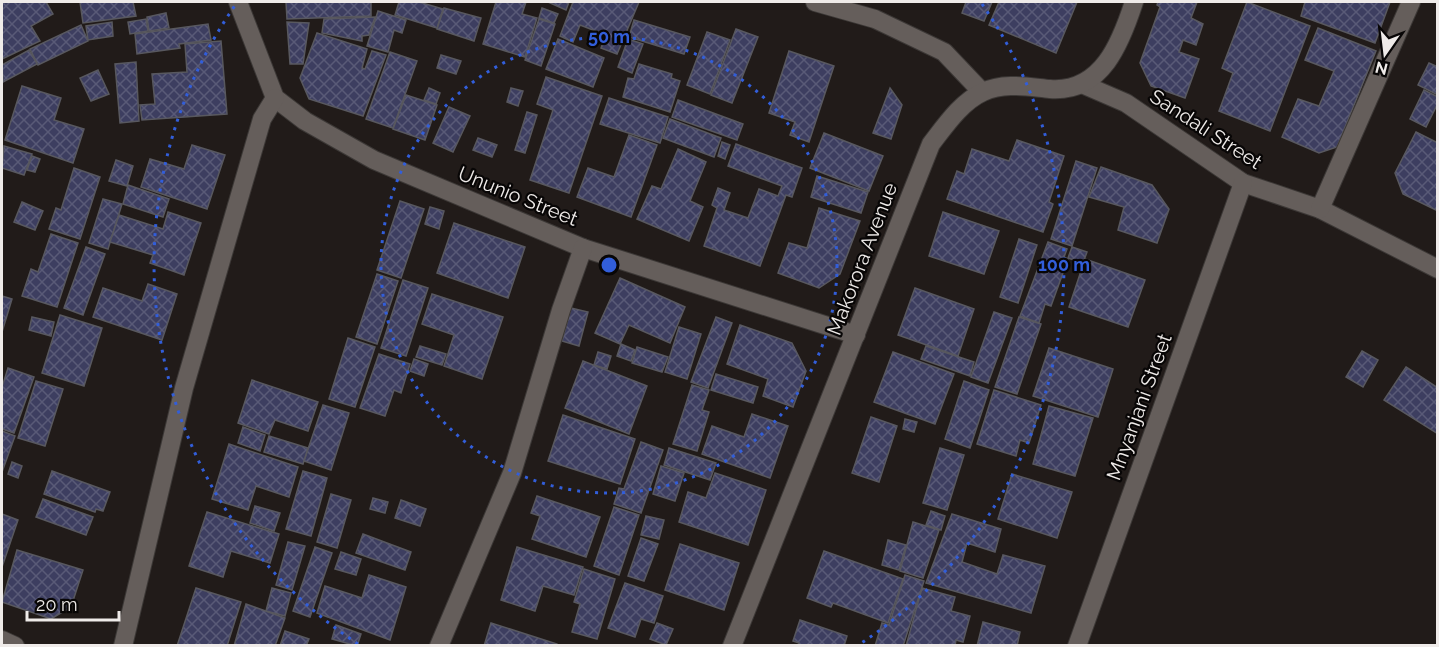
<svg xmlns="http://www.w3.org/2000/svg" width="1439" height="647" font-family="Raleway,sans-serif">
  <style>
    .building { fill: url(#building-cross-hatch); stroke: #58585f; stroke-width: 1.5 }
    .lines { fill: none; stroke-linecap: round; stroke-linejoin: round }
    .minor-casing { stroke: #3c3836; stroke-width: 20 }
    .minor { stroke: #655e5b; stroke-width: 18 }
    .ring { fill: none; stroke: #325eda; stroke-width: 3; stroke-dasharray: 3 6 }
    .labels { text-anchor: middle; stroke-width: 4.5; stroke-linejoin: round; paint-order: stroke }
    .street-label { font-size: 20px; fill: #efebe9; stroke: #080606 }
    .centre { fill: #325eda; stroke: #080606; stroke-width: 3 }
    .ring-label { font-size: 18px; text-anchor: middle; font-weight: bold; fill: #325eda; stroke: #080606; stroke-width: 4.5; stroke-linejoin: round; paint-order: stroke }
  </style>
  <defs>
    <pattern id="building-cross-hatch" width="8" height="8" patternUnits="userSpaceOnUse" patternTransform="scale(1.5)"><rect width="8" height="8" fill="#3d3e60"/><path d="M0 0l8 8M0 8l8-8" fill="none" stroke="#595a77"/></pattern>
  </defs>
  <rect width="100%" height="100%" fill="#211b19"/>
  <!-- building -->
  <g class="building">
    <path d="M2,2H46L53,14L31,26L40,41L2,59Z"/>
    <path d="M80,2H133L136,16L83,23Z"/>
    <path d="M286,2H371V16L287,19Z"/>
    <path d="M399,2H419L443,9L437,28L395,15Z"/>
    <path d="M496,2H526L522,14L537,18L525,57L483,44Z"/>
    <path d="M548,2H569L566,10Z"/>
    <path d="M573,2H639L617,54L601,48L606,35L580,25L573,42L560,36Z"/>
    <path d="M966,2H992L984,21L962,13Z"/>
    <path d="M999,2H1077L1056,53L989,25Z"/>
    <path d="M1158,2H1197L1191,18L1203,24L1196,45L1183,40L1179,52L1199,59L1185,98L1151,86L1140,63L1160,7L1157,5Z"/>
    <path d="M1247,2L1310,26L1270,131L1219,111L1233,73L1222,68Z"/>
    <path d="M1305,2H1390L1375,43L1301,16Z"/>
    <path d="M444,8L481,18L474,41L437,29Z"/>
    <path d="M542,8L558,14L554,23L539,18Z"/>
    <path d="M378,11L406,20L402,33L394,30L388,52L367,46Z"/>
    <path d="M166,13L169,28L149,31L147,17Z"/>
    <path d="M375,17L369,35L362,36V41L322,33L324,19Z"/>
    <path d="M146,19L148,31L130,34L128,22Z"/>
    <path d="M539,19L555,24L541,66L525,60Z"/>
    <path d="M634,20L690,37L684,54L629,37Z"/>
    <path d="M112,22L113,36L88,40L86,26Z"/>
    <path d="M287,22L309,23L303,64H290Z"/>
    <path d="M208,24L211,40L179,44L180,48L137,54L135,34Z"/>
    <path d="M81,25L88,41L38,65L30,49Z"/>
    <path d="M1318,28L1376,51L1337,147L1319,153L1282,137L1298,99L1319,106L1334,71L1305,60Z"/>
    <path d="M736,29L758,37L732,103L711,95Z"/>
    <path d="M707,32L730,40L710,94L687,85Z"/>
    <path d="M317,33L367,49L362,68L365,69L372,51L386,55L363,116L309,99L300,78Z"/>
    <path d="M558,39L604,58L593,87L546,69Z"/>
    <path d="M628,39L643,44L632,73L618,67Z"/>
    <path d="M221,41L227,114L142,120L140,105L155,104L152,74L187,72L185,44Z"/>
    <path d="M29,50L37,64L3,82L2,65Z"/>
    <path d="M789,51L834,66L809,142L790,135L795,122L769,113Z"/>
    <path d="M390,52L417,61L393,128L366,119Z"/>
    <path d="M441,55L461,61L456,74L437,68Z"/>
    <path d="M136,62L139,121L120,123L115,64Z"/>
    <path d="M1429,63L1438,67V95L1418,85Z"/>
    <path d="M639,64L672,74L671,78L680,81L670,112L623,97L628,78L634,79Z"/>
    <path d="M98,70L109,94L91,101L80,78Z"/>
    <path d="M546,77L602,96L569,193L530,180L553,110L537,104Z"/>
    <path d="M22,86L61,98L54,120L84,129L73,163L5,140Z"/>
    <path d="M429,88L440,93L436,104L424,100Z"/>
    <path d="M511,88L523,91L518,106L507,102Z"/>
    <path d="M890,88L902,105L891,139L873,133Z"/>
    <path d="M1424,90L1438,97V103L1426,127L1410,119Z"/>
    <path d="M406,95L437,105L425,140L393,129Z"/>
    <path d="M609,98L668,117L660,143L600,124Z"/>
    <path d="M678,100L743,124L737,140L672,117Z"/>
    <path d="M449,107L470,116L453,152L433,143Z"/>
    <path d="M527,112L537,115L525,153L515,150Z"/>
    <path d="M670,119L721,138L714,157L663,138Z"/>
    <path d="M1416,132L1438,143V211L1403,194L1395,173Z"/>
    <path d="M824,133L883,156L869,191L810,168Z"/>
    <path d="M629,135L657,145L631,217L577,197L588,168L614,177Z"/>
    <path d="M478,138L497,145L492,157L473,150Z"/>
    <path d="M1017,140L1064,156L1049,202L1053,204L1043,232L947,199L957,171L964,174L972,149L1009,161Z"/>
    <path d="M722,142L730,145L725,159L718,156Z"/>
    <path d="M736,144L802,168L792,197L786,195L760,266L704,246L717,208L712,205L718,188L730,193L724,210L748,218L759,189L778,196L782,186L728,166Z"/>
    <path d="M192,145L225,155L207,209L141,187L150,159L184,169Z"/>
    <path d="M4,146L32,154L24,175L2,168Z"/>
    <path d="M678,149L706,162L690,201L703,207L689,241L637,219L652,186L661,189Z"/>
    <path d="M32,156L40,159L35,172L27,170Z"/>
    <path d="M116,160L133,166L127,186L109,181Z"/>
    <path d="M1076,161L1097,168L1072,246L1051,239Z"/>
    <path d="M1101,167L1152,185L1169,209L1157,243L1118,230L1124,207L1089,197Z"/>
    <path d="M74,168L100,177L80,239L49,229L56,208L61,210Z"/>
    <path d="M817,176L868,192L861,213L811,197Z"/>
    <path d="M128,185L169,199L163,217L123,204Z"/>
    <path d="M103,199L122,204L108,249L89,243Z"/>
    <path d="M400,201L424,209L401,278L377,270Z"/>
    <path d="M22,202L43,211L35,230L14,222Z"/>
    <path d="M430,207L444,211L439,229L425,224Z"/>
    <path d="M819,208L860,221L840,274L819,288L778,273L789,243L807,248Z"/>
    <path d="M168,212L201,223L184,275L150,263L153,255L110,242L119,215L163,229Z"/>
    <path d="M943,212L999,231L984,274L929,256Z"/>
    <path d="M454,223L525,247L508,298L437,273Z"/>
    <path d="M51,234L78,243L57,307L22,296L31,269L38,272Z"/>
    <path d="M1019,239L1037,245L1018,303L1000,297Z"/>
    <path d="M1048,242L1067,249L1064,257L1068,259L1051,306L1045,304L1039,323L1020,316Z"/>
    <path d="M86,247L105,254L83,315L64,308Z"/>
    <path d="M1072,247L1087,252L1083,263L1068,258Z"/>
    <path d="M1085,259L1145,280L1128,327L1069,307Z"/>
    <path d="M377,274L398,281L377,344L356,337Z"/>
    <path d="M620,278L685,307L670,343L629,325L620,344L595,333Z"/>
    <path d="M403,280L428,288L406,356L381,348Z"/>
    <path d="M148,284L177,294L162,340L93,317L103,288L142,301Z"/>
    <path d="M915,288L974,309L958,356L898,335Z"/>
    <path d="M432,294L503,317L482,379L444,366L454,335L422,324Z"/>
    <path d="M2,296L12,299L2,332Z"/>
    <path d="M571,308L588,312L579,346L562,341Z"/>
    <path d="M994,312L1012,318L988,383L971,377Z"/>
    <path d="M60,315L102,328L84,386L42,373Z"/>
    <path d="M32,317L54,322L51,336L29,330Z"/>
    <path d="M716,317L732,323L708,388L691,382Z"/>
    <path d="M1019,317L1041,324L1017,394L995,387Z"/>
    <path d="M740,325L792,343L806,371L793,407L763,396L768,379L727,364Z"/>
    <path d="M679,327L701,334L687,379L665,372Z"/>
    <path d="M348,338L375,347L355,407L329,399Z"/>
    <path d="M621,344L635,350L631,361L617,356Z"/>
    <path d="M420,346L446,354L442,365L416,357Z"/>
    <path d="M926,346L974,362L970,376L921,359Z"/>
    <path d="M637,347L668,357L662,372L632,363Z"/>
    <path d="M1049,348L1113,369L1098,417L1033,396Z"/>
    <path d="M1362,351L1378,360L1363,387L1346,377Z"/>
    <path d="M598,352L611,356L607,369L594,365Z"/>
    <path d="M893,352L954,374L935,424L874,402Z"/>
    <path d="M379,354L410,364L401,393L394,390L385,416L360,408Z"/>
    <path d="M414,359L428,364L424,376L410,371Z"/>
    <path d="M583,361L647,386L629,434L565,408Z"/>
    <path d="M1406,367L1438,388V434L1384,400Z"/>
    <path d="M8,368L34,377L14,433L2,429V387Z"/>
    <path d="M716,374L758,387L753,403L711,390Z"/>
    <path d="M252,380L318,402L308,431L275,420L269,434L238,423Z"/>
    <path d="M36,381L63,389L45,446L18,438Z"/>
    <path d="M964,381L989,390L970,448L945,439Z"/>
    <path d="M692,385L709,390L702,410L709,412L697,451L673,444Z"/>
    <path d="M994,390L1041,405L1029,443L1020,440L1016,456L977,444Z"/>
    <path d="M323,405L349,413L331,470L304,461Z"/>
    <path d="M1049,406L1093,418L1075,476L1033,464Z"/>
    <path d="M752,414L788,426L770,478L702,454L712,426L744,437Z"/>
    <path d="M563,415L635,439L620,484L548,461Z"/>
    <path d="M871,417L897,426L879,482L852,473Z"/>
    <path d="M905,419L917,422L914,432L903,429Z"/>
    <path d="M243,427L265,435L260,451L238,443Z"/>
    <path d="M2,431L15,436L2,472Z"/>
    <path d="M269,436L308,448L303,464L264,452Z"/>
    <path d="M641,442L663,450L641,513L614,504L619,488L624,489Z"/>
    <path d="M229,444L298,467L289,497L256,486L248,510L212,499Z"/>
    <path d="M669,448L716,463L710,480L664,465Z"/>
    <path d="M940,448L964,455L947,510L923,503Z"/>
    <path d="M12,462L22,466L18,478L8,474Z"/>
    <path d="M661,466L684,473L675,501L653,494Z"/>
    <path d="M52,471L110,492L103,511L96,509L95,512L44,494Z"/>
    <path d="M303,471L327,478L311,536L286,529Z"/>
    <path d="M715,473L766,490L748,545L679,522L688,492L706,498Z"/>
    <path d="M1012,474L1072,492L1057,538L998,519Z"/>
    <path d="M331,494L351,500L337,548L317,542Z"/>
    <path d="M537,496L600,517L586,557L532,539L540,516L531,513Z"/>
    <path d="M373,498L388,502L385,513L370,509Z"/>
    <path d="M43,499L93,517L86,535L36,517Z"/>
    <path d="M401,500L426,509L420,526L395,518Z"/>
    <path d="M255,506L280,513L274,531L250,523Z"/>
    <path d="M614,507L639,515L619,575L594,566Z"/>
    <path d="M931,511L945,516L941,530L926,525Z"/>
    <path d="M207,512L279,534L270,563L231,551L223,577L189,566Z"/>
    <path d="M2,514L18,520L2,567Z"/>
    <path d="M952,514L1001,529L995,552L967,543L962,562L997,574L1003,555L1045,566L1031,613L926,583Z"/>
    <path d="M646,516L664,520L659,539L641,535Z"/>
    <path d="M913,522L939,530L923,578L900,571Z"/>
    <path d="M363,534L411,552L405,570L356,553Z"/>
    <path d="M641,538L658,544L644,581L628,576Z"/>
    <path d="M888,540L906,545L899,570L882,565Z"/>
    <path d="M288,542L305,546L292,590L276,585Z"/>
    <path d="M680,544L739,563L724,610L665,590Z"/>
    <path d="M315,547L332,553L310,617L293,611Z"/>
    <path d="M517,547L583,567L574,595L543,586L535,611L501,600Z"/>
    <path d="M17,550L83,570L71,607L51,619L2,602Z"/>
    <path d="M824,551L903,579L888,623L833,603L831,607L807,598Z"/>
    <path d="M341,552L361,559L356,575L335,569Z"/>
    <path d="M584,569L615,579L597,639L572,632L580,604L574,602Z"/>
    <path d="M369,575L406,587L390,640L317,613L325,586L362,598Z"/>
    <path d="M905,575L924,581L903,646H875L882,623L889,625Z"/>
    <path d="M625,583L663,596L654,623L641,619L635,637L608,628Z"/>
    <path d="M196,588L241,602L227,646H177Z"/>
    <path d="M272,588L291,593L285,616L266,611Z"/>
    <path d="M922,588L955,597L951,611L970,616L963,642L956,640L955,646H906Z"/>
    <path d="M246,604L285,618L275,646H234Z"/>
    <path d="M800,620L847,636L844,646H798L799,643L793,641Z"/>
    <path d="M983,622L1020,632L1017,646H977Z"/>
    <path d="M491,623L557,644V646H484Z"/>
    <path d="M657,623L673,629L666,645L650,639Z"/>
    <path d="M336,625L361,634L357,646L332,639Z"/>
    <path d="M285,631L309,639L306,646H280Z"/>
  </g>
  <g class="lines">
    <!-- minor casing -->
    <g class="minor-casing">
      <g id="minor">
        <path d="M238,2L275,98L305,121L374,160L583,248L856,335"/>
        <path d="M815,2L875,19L944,52L982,92"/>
        <path d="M1082,84L1126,103L1243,183L1320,209L1438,269"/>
        <path d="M1320,209L1411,2"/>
        <path d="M2,640L15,646"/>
        <path d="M123,646L184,388L262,119L275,98"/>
        <path d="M439,646L512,473L561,310L583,248"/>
        <path d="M732,646L931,144C945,126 961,102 983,92C1004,82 1028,87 1050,89C1102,93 1121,42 1134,2"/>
        <path d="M1077,646L1243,183"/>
      </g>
    </g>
    <!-- minor -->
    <use href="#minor" class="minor"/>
  </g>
  <!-- distance rings -->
  <g class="ring">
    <circle cx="609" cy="265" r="228"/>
    <path d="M358 644A455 455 0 0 1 236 4M982 4A455 455 0 0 1 860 644"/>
  </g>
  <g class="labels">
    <!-- street labels -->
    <g class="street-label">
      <text transform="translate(1206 129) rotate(33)" y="7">Sandali Street</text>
      <text transform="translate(518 196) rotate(22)" y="7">Ununio Street</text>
      <text transform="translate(862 259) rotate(-69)" y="7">Makorora Avenue</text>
      <text transform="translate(1139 407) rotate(-70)" y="7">Mnyanjani Street</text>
    </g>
  </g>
  <circle cx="609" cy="265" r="9" class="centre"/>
  <g class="ring-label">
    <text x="609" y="43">50 m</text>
    <text x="1064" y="271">100 m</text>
  </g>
  <!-- border -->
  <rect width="1439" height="647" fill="none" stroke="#efebe9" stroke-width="6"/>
  <!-- north arrow -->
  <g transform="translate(1385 54) rotate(194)" stroke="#080606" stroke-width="4.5" paint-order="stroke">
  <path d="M0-4.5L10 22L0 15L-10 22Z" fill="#efebe9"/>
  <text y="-9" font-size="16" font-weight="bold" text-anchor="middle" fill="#efebe9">N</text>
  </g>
  <!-- scale -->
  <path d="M27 611v9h92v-9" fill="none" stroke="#efebe9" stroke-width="3"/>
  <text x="36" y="611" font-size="18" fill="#efebe9" stroke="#080606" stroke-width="4.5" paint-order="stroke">20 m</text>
</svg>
